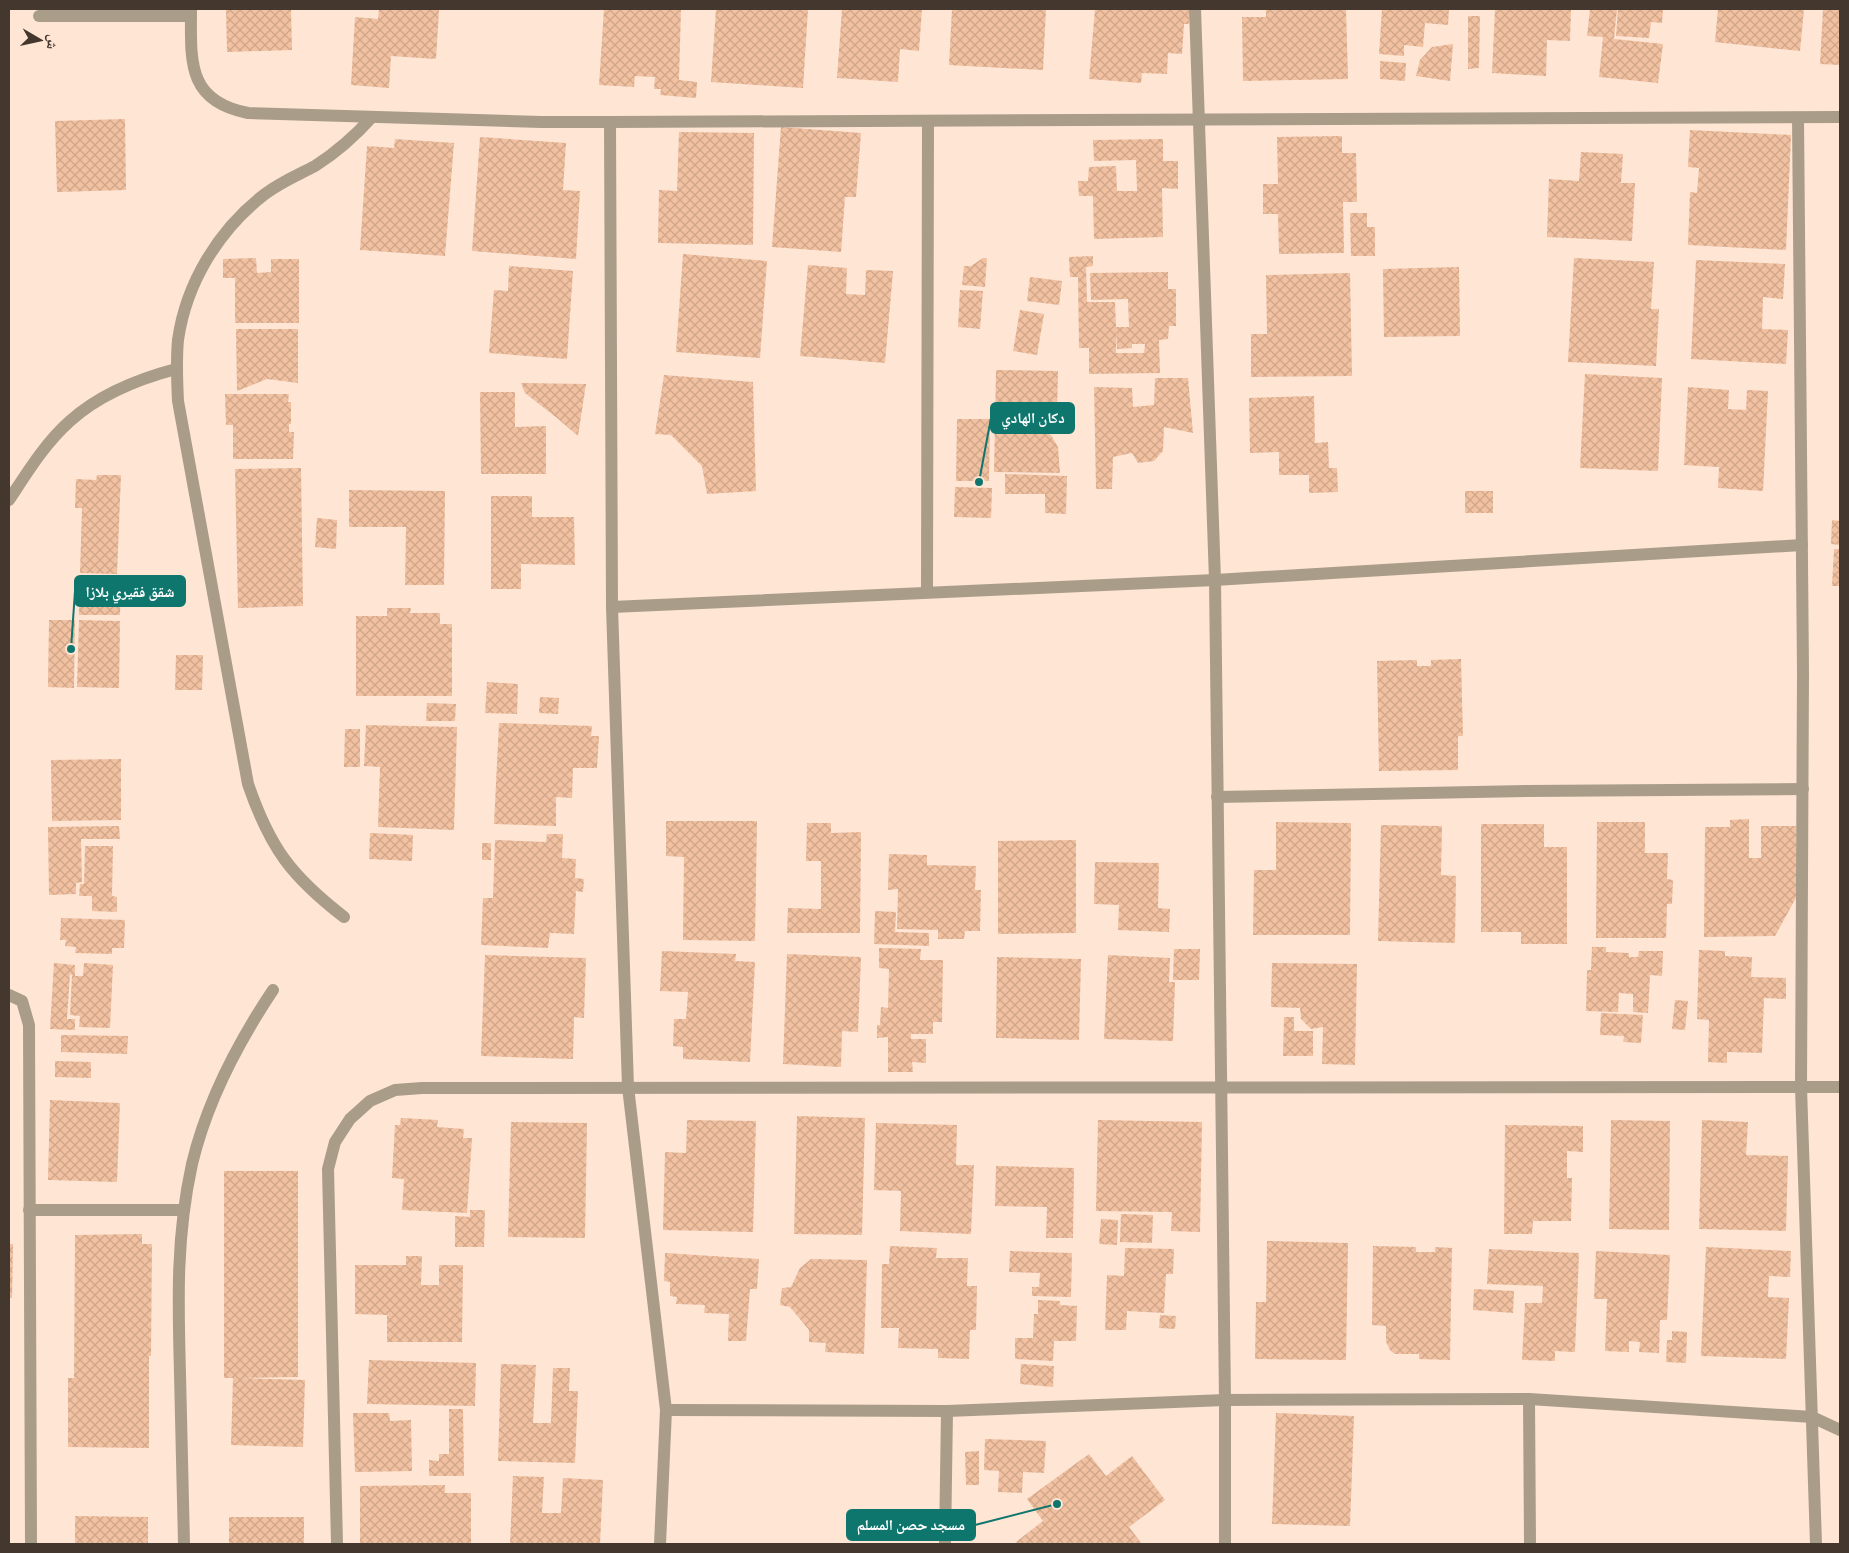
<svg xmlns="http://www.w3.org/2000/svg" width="1849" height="1553" font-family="Literata,'Noto Naskh Arabic',serif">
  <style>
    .building { fill: url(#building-cross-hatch); fill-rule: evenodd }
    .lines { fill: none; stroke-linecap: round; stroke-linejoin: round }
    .minor { stroke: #a99d89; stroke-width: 12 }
    .leader { fill: none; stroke: #0f766e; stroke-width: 2 }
    .callout-dot { fill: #0f766e; stroke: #ffe5d4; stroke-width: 2 }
    .callout { fill: #0f766e; stroke: #0f766e; stroke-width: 2 }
    .callout-label { font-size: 15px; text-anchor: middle; font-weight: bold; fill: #fff }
  </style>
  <defs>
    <pattern id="building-cross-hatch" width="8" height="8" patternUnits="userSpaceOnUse" patternTransform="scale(1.25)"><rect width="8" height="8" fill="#f1c1a1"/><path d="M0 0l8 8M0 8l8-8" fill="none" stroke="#d0a68b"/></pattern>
  </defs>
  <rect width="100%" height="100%" fill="#ffe5d4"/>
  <!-- building -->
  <g class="building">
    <path d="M226,9H291L292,50L227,52Z"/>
    <path d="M379,9L439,10L436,59L391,56L389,88L351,85L355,17L378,19Z"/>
    <path d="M604,9H681L679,80L697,82L696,98L660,95L661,89H654L655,77L635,76L634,87L599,85Z"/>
    <path d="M716,9H808L803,88L711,82Z"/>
    <path d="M842,9H922L919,51L900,49L898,82L837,78Z"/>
    <path d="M952,9H1046L1043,70L949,65Z"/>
    <path d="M1095,9H1190L1189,24H1184L1182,54L1168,53L1167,74L1142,73L1141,83L1089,79Z"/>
    <path d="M1266,9H1346L1348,79L1243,81L1242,17H1266Z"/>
    <path d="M1382,9H1449L1448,25L1425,23L1423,47L1404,45V56L1379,54Z"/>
    <path d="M1495,9H1571L1570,41L1547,40L1546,76L1492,73Z"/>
    <path d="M1590,9H1617L1614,39L1663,44L1658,83L1599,77L1603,37L1587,36Z"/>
    <path d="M1618,9H1663L1662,23L1651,22L1649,38L1616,36Z"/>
    <path d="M1718,9H1804L1800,51L1715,42Z"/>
    <path d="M1823,9H1840V65L1820,64Z"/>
    <path d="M1468,16H1480L1479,68L1468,69Z"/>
    <path d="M1453,44L1450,81L1416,76L1420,60L1432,47Z"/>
    <path d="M1380,61L1406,63L1405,81L1380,79Z"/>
    <path d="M125,119L126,190L57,192L55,121Z"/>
    <path d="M781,127L861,133L856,197H845L841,252L772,247Z"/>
    <path d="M1690,130L1791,135L1786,250L1688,245L1690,192L1697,193L1699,168L1688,167Z"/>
    <path d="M679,132L754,133L753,245L658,243L659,190L677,191Z"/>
    <path d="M1342,136V153H1356L1357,202H1343L1344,253L1279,254L1278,214H1263V184H1278L1277,137Z"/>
    <path d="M480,137L566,143L563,190L580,191L576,259L472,251Z"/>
    <path d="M395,139L454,143L445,256L360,250L367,146L394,148Z"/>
    <path d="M1163,139V161H1178V189L1162,188L1163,237L1094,239L1093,196H1079L1078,181H1088L1089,167L1116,166L1117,191H1137L1136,160L1094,161L1093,140Z"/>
    <path d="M1581,152L1623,154L1621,183H1635L1632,241L1547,237L1549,179L1579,181Z"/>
    <path d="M1350,213H1367V227H1375V256H1351Z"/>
    <path d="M683,254L767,261L760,358L676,352Z"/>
    <path d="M1093,256V266L1086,267L1087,302H1115L1116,327H1129L1128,299L1091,300L1090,273L1168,272V289H1176V326H1169L1168,339L1159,340L1160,373L1089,374V348H1079L1078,277H1070L1069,257ZM1116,331L1117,349L1132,348V344H1145L1144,353H1116Z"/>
    <path d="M256,258L257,273L271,272V259H299V323H235V278H223V259Z"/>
    <path d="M983,258H987L985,287L962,285L964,266H971Z"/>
    <path d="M1574,258L1654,262L1651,309H1659L1656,366L1568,362Z"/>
    <path d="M1696,260L1785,264L1783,299L1763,297L1762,329L1788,330L1786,364L1691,359Z"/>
    <path d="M808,265L847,268L846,294L865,295L866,270L893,271L885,363L800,356Z"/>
    <path d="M509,266L573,271L567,359L489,353L494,290L508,291Z"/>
    <path d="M1459,267L1460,336L1384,337L1383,269Z"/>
    <path d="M1350,273L1352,376L1251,377V334H1267L1266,275Z"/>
    <path d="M1030,277L1062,281L1059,305L1027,301Z"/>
    <path d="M960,290L983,291L980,329L958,327Z"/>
    <path d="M1020,310L1044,314L1037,355L1013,351Z"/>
    <path d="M236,329H298V383L267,379L237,391Z"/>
    <path d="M996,370L1058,371L1057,413H1038L1031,420L1037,429L1051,435L1058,447L1060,473L994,472Z"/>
    <path d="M1585,374L1662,378L1658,471L1580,468Z"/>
    <path d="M664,375L753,382L756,491L707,494L702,466L671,435L655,434Z"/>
    <path d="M1155,378H1188L1193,433L1164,427L1163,451L1154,461L1138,463L1132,453L1113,457L1112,489H1096L1094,387L1132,388L1133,407L1154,405Z"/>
    <path d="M521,383L586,384L578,436L557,418L525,393Z"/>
    <path d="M1688,387L1729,390L1728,409L1746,410L1747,390L1768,391L1763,491L1718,488L1719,467L1684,465Z"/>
    <path d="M480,392H515V427L546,426V474H481Z"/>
    <path d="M225,394H289L288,402H291V424H289V432H294L293,459H233V425H226Z"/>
    <path d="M1314,396L1315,443L1328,442L1329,468H1337L1338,492L1309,493V475H1279V452L1250,453L1249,398Z"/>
    <path d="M957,419H990L989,481H956Z"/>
    <path d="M301,468L303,606L238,608L235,469Z"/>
    <path d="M1005,474L1067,476L1066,514L1045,513V494H1005Z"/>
    <path d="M97,475H121L117,574L80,573L82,508H75L76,479L96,480Z"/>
    <path d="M955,487L992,488L991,518L954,517Z"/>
    <path d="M349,490L445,491L444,585H405L406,527H349Z"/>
    <rect x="1465" y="491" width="28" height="22"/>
    <path d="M491,496H532V517H574L575,565L521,564V589H491Z"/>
    <path d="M317,518L337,520L336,549L315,547Z"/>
    <path d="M1832,520L1840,521V545L1831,544Z"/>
    <path d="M1834,549H1840V586H1832Z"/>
    <path d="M80,578H121L120,615H79Z"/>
    <path d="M387,608H411L410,613H440V624H452V696H356V616H387Z"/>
    <path d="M49,620H75L74,688L48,687Z"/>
    <path d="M79,620L120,621L119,688L77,687Z"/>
    <path d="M176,655H203L202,690H175Z"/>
    <path d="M1461,659L1463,736H1458V770L1379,771L1377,661L1417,660V666H1431V660Z"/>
    <path d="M487,682L518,684L517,714L485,713Z"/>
    <path d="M540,697L559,698L558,714L539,713Z"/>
    <path d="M427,703L456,704L455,721H426Z"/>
    <path d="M499,723L592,726L591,736H599L597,768H573L572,798L556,797V826L494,824Z"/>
    <path d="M366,725L457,727L454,830L378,827L380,767L364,766Z"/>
    <path d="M345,729H360V767H344Z"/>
    <path d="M121,759V820L52,821L51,760Z"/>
    <path d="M1749,819V858H1761V826H1796L1797,896L1775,936L1704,937L1705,827H1730V820Z"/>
    <path d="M666,821H757L755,941L683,940L684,857L666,856Z"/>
    <path d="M1276,822L1351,823L1350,935H1253L1254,870H1276Z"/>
    <path d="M1597,822H1645V853H1668L1667,879L1673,880L1672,904H1667L1666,938H1596Z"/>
    <path d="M807,823H831V833L861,832L860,933H787L788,908L821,909V861H806Z"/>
    <path d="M1481,824H1544V847H1567V944H1521V932H1481Z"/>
    <path d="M1381,825L1442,826L1441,875L1456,876L1455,943L1378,941Z"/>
    <path d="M119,826L120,839H81L82,882L76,883V894L49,895L48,827Z"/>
    <path d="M370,833L413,835L412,861L369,859Z"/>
    <path d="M547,834H563L562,858L576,859L575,878L584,879L583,892L576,891L574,934L550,933L548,948L481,945L483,898H493L495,840L546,842Z"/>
    <path d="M1076,840V933L998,934V841Z"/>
    <rect x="482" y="843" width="9" height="17"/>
    <path d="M85,846H113L112,896L117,897V912L92,911V896H79L80,884H84Z"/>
    <path d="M889,854L927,855V865L976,866L975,890H981L980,931H965L964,939H938V930L897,929L898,889L888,890Z"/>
    <path d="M1095,862L1159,863L1158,908L1170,909L1169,932L1118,930L1119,905L1094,904Z"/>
    <path d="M875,911L896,912L895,932L929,933V946L874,944Z"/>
    <path d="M61,918L125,920L124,948H112V954L75,953L76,947L65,946L66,940H60Z"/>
    <path d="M1592,947H1606V952L1629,953V957H1638L1639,951H1663L1662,976L1650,975L1648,1013L1633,1012V994L1619,993L1618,1012L1586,1011L1587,970H1591Z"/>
    <path d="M879,948L921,949L920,960H943L942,1022H933V1034H911V1039H926V1063L912,1062L913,1072H888V1037L877,1038V1025H880L881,1007L888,1008L889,969L879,968Z"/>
    <path d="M1174,949H1200L1199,980H1173Z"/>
    <path d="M1699,950L1725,951V956L1752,957L1751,977L1786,978V999L1764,998L1762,1053L1727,1052V1063L1708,1062L1709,1020L1697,1019Z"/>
    <path d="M662,951L736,954L735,961L755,962L750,1062L683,1059V1047L673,1046L674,1019H686L688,992L660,991Z"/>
    <path d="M787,954L861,957L858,1032L842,1031L841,1067L783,1064Z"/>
    <path d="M485,955L586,958L584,1018L574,1017L573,1059L481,1056Z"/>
    <path d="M1108,955L1170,958L1169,982H1175L1173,1041L1104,1039Z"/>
    <path d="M997,957L1081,959L1079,1040L996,1038Z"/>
    <path d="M54,963L75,965V976H83L84,963L113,965L110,1028L79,1027L80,1016L70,1015L72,975L70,974L67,1019H75V1030L50,1029Z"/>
    <path d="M1272,963L1357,964L1355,1065L1322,1064L1323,1027L1311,1029L1301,1019L1300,1008L1271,1007Z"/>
    <path d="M1675,1000L1688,1001L1685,1030L1672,1029Z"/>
    <path d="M1601,1013L1643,1015L1641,1043L1623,1042L1624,1036L1600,1035Z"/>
    <path d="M1284,1017H1294V1031H1313V1056H1283Z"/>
    <path d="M61,1035L128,1036L127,1054L61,1052Z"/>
    <path d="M55,1061L91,1062V1078L55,1077Z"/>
    <path d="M50,1100L120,1103L117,1182L48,1180Z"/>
    <path d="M797,1116L865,1118L862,1235L794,1234Z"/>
    <path d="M401,1118L438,1120L437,1127L464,1129L463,1138H472L467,1213L402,1210L404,1179L392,1178L395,1125H400Z"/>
    <path d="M687,1120L756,1121L753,1232L663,1230L665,1152L686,1153Z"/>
    <path d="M1098,1120L1202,1122L1200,1232L1171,1231L1172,1212L1096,1211Z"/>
    <path d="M1611,1120L1670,1121L1669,1230L1609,1229Z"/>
    <path d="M1702,1120L1748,1122L1746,1155L1788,1156L1786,1231L1699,1229Z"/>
    <path d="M511,1122L587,1123L585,1238L508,1237Z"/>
    <path d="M876,1123L957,1125L956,1165H974L971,1234L900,1231L901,1191L874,1190Z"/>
    <path d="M1505,1125L1583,1126V1152L1567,1151V1178H1572L1571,1221H1533L1532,1234H1504Z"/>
    <path d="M996,1166L1074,1168L1073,1238H1046L1047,1207L995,1206Z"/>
    <path d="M224,1171H298V1377L241,1378L305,1380L303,1447L231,1445L233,1378H224Z"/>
    <path d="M470,1210H485L484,1247H455V1216L470,1217Z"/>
    <path d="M1121,1214L1153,1215L1152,1243L1120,1242Z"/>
    <path d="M1101,1219L1118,1220L1117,1245L1099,1244Z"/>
    <path d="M142,1234V1244H152L151,1356H149V1448L68,1447V1378H74L75,1235Z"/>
    <path d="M1267,1241L1348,1243L1346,1360L1255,1359L1256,1302H1266Z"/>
    <path d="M9,1244H13L12,1298H9Z"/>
    <path d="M890,1246L937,1248L936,1258H968L967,1286H977L976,1330H970L969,1359L938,1358V1349L898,1348L899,1328H881L882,1264H889Z"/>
    <path d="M1373,1246L1416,1247V1252H1435V1247L1452,1248L1450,1360L1419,1359V1354H1395L1390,1350L1386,1342V1326L1372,1325Z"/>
    <path d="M1706,1247L1791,1251L1790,1277L1769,1276L1768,1297L1789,1298L1786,1359L1701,1356Z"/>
    <path d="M1125,1248L1174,1249L1173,1274H1166L1164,1313L1127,1311L1126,1330H1105L1107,1275L1124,1276Z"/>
    <path d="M1489,1249L1579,1253L1575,1352L1555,1351V1361L1522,1360L1525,1303H1542L1543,1286L1487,1284Z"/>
    <path d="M1010,1251L1072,1253L1071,1297L1032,1296V1287H1039L1040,1273L1009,1272Z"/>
    <path d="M1596,1251L1670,1255L1667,1320H1660L1659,1353L1639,1352L1640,1342L1629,1341V1352L1605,1351L1607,1299H1594Z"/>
    <path d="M665,1253L759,1259L757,1289H750L746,1341H728L729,1314L704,1313L705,1305L676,1304L677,1297L670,1296V1282L664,1281Z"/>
    <path d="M406,1256H422L421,1285H439V1265H463L462,1342H387V1315L355,1314V1265H406Z"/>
    <path d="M811,1259L867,1260L864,1354L825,1352L826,1343L809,1342V1330L790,1307L780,1305L782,1288L791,1287L800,1268Z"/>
    <path d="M1474,1289L1514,1291L1513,1313L1473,1310Z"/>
    <path d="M1038,1300L1060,1301V1305L1077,1306L1076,1341H1054L1053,1361L1015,1359V1338H1033L1034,1314H1038Z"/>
    <path d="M1160,1315L1176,1316L1175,1329L1159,1328Z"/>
    <path d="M1672,1331L1687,1332L1686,1363L1666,1362L1667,1340H1672Z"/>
    <path d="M369,1360L476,1363L475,1406L367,1404Z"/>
    <path d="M501,1364L536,1365L533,1423H551L553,1368H570L569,1391H578L575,1463L498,1461Z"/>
    <path d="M1021,1364L1054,1366L1053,1387L1020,1384Z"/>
    <path d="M449,1409H463L464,1476H429V1460L439,1461V1454H449Z"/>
    <path d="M353,1413H389L390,1421L411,1420L412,1471L355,1472Z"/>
    <path d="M1276,1413L1354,1416L1350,1526L1272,1524Z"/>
    <path d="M985,1439L1046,1441L1044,1473L1023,1472L1022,1493L998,1492L999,1471L984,1470Z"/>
    <path d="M979,1451V1485H966L965,1452Z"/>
    <path d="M1089,1454L1106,1476L1132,1456L1165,1500L1129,1527L1142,1544H1018L1016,1542L1043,1521L1027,1499Z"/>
    <path d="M513,1476L544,1477L542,1513H561L563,1478L603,1480L600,1544H510Z"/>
    <path d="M445,1485V1493H471V1544H360V1486Z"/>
    <path d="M75,1516L148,1517V1544H75Z"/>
    <rect x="229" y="1517" width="75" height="27"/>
  </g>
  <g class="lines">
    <!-- minor -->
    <g class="minor">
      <path d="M191,9C191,60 186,101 248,113L541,122H610L1840,117"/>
      <path d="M1195,9L1215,580L1225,1400V1544"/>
      <path d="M39,16H191"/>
      <path d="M1798,118L1803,672L1801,1087L1816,1544"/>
      <path d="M610,122L612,607L628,1087L666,1410L660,1544"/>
      <path d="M9,500C27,473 45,443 70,421C100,394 138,379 176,369"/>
      <path d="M927,592L928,121"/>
      <path d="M612,607L1215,580L1802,545"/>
      <path d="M1217,797L1526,791L1803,789"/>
      <path d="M344,917C291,876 270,848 248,784L178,401C177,381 176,361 178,340C186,283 219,229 265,194C281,182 298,175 315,166C337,152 355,136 372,117"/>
      <path d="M9,995L22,1001L29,1025L31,1544"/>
      <path d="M29,1210H183"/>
      <path d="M1529,1399L1530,1544"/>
      <path d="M666,1410L947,1411L1225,1400L1529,1399L1812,1417L1840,1430"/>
      <path d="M184,1544C183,1488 181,1431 180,1374C178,1301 176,1237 192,1164C207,1101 237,1044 273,990"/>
      <path d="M337,1544L328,1169L335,1142L350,1119L370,1101L395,1090L422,1088L1840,1087"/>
      <path d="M945,1544L947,1411"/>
    </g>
  </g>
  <!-- callouts -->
  <path class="leader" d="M979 482L991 418M71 649L75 591M1057 1504L975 1525"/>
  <g class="callout-dot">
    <circle cx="979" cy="482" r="5"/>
    <circle cx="71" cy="649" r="5"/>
    <circle cx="1057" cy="1504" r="5"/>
  </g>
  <g class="callout">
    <rect x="991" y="403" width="83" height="30" rx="5"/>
    <rect x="75" y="576" width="110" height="30" rx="5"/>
    <rect x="847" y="1510" width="128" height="30" rx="5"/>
  </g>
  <g class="callout-label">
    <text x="1033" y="423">دكان الهادي</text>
    <text x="130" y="597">شقق فقيري بلازا</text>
    <text x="911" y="1530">مسجد حصن المسلم</text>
  </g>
  <!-- border -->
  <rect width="1849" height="1553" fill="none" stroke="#43372e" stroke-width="20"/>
  <!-- north arrow -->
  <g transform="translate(40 40) rotate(99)" stroke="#ffe5d4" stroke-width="4" paint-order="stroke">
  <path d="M0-4L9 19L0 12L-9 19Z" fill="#43372e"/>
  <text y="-8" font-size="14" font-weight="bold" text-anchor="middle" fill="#43372e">ش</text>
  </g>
</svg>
